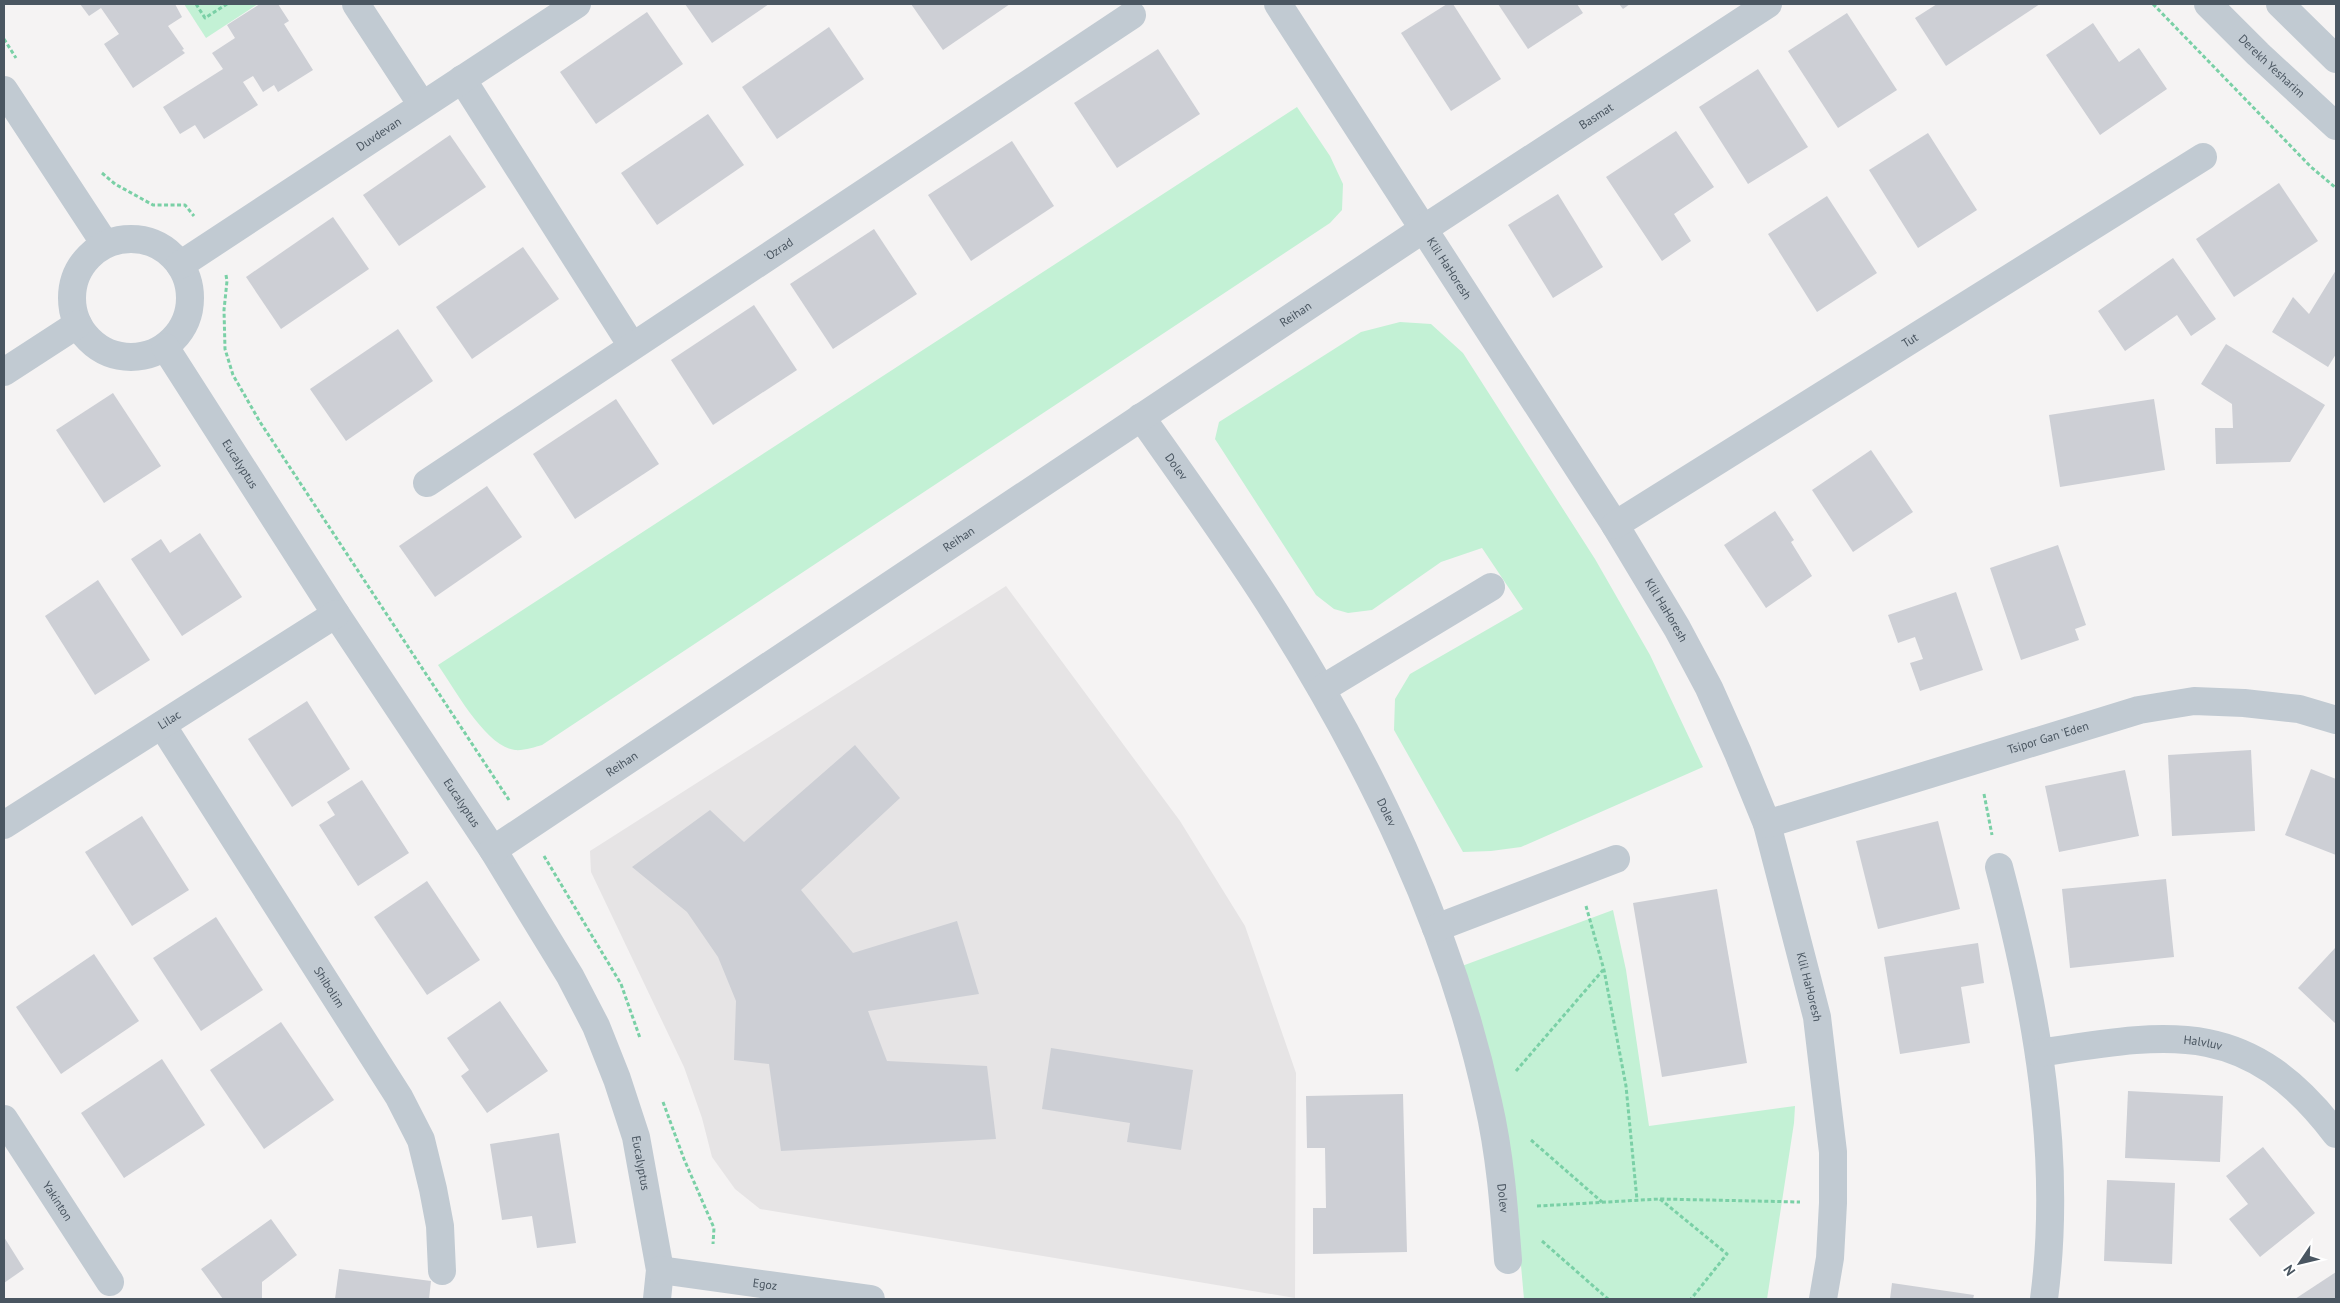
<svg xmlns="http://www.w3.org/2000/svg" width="2340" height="1303" font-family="'PT Sans',sans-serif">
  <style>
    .education { fill: #e6e4e5 }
    .green { fill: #c3f1d5 }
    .building { fill: #cdcfd5 }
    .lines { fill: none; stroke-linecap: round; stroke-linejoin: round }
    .path { stroke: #7ad0a6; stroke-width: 3; stroke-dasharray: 4 2.5; stroke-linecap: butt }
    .minor { stroke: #c1cad2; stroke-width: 28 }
    .labels { text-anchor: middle; stroke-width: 4.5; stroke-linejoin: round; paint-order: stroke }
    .street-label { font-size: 12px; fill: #4a5661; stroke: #fff }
  </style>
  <rect width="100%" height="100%" fill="#f5f3f3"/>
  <!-- education -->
  <path class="education" d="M1006,586L1180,821L1245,926L1296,1073L1295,1298L760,1209L735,1189L712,1157L702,1118L684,1067L591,872L590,851Z"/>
  <!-- green -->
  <g class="green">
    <path d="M184,4H258L206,38Z"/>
    <path d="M1297,107L1330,156L1343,184L1342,210L1330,223L542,745C535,747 523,751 515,750C486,747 454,688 438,665Z"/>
    <path d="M1400,322L1431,324L1463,353L1595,559L1650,655L1703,767L1521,847L1491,851L1463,852L1394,730L1395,699L1410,674L1523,609L1482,548L1441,562L1372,610L1348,613L1334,609L1316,595L1215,439L1219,422L1361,332Z"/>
    <path d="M1613,910L1626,970L1649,1126L1795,1106L1794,1123L1767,1299H1524L1514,1187L1462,966Z"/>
  </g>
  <!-- building -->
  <g class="building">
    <path d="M80,4H175L182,17L168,26L184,49L182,50L185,53L133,88L104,44L119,34L101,8L89,16Z"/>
    <path d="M260,4H278L289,21L284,24L313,70L278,92L274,85L263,92L253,76L243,82L258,105L204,139L195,125L180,134L163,107L223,69L212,53L235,38L227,25Z"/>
    <path d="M685,4H769L712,43Z"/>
    <path d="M911,4H1010L943,50Z"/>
    <path d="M1447,4H1453L1501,79L1451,111L1401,33Z"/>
    <path d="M1498,4H1577L1583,13L1528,49Z"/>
    <path d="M1619,4H1630L1623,9Z"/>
    <path d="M1937,4H2040L1946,66L1915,18Z"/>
    <path d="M647,12L683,64L596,124L560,72Z"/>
    <path d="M1847,13L1897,90L1838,128L1788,51Z"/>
    <path d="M2093,23L2119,62L2139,48L2167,89L2100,135L2046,55Z"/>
    <path d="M829,27L864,79L777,139L742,87Z"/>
    <path d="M1158,49L1200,114L1117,168L1074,103Z"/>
    <path d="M1758,69L1808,147L1748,184L1699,107Z"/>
    <path d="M708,114L744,165L657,225L621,173Z"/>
    <path d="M1676,131L1714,187L1674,214L1691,241L1662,261L1606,177Z"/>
    <path d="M1928,133L1977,210L1918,248L1869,170Z"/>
    <path d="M450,135L486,187L399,246L363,195Z"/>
    <path d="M1012,141L1054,206L971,261L928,195Z"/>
    <path d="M2279,183L2318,241L2234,297L2196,239Z"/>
    <path d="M1558,194L1603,267L1553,298L1508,225Z"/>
    <path d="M1827,196L1877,273L1817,312L1768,234Z"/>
    <path d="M333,217L369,269L281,329L246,277Z"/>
    <path d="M874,229L917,294L833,349L790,284Z"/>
    <path d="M523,247L559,299L472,359L436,307Z"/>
    <path d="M2173,258L2216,319L2191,336L2177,315L2125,351L2098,311Z"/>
    <path d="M2336,270V354L2328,367L2272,332L2293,297L2309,314Z"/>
    <path d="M754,305L797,370L713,425L671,360Z"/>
    <path d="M398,329L433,381L346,441L310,389Z"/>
    <path d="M2226,344L2325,405L2290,462L2216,464L2215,428H2233L2232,404L2201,384Z"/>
    <path d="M113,393L161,466L104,503L56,430Z"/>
    <path d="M616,399L659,464L575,519L533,454Z"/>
    <path d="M2154,399L2165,470L2060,487L2049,415Z"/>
    <path d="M1871,450L1913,512L1853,552L1812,490Z"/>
    <path d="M487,486L522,537L435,597L399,546Z"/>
    <path d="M1775,511L1794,540L1791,542L1812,576L1766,608L1724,545Z"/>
    <path d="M200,533L242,597L182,636L131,559L161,539L170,553Z"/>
    <path d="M2058,545L2086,625L2075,629L2079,640L2021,660L1990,568Z"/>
    <path d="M98,580L150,660L95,695L45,616Z"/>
    <path d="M1956,592L1983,670L1920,691L1910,663L1923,659L1915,637L1898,643L1888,615Z"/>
    <path d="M307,701L350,769L292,807L248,739Z"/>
    <path d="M855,745L900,798L801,890L853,953L957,921L979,994L868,1011L887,1061L987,1066L996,1139L781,1151L769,1064L734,1060L736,1001L718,957L687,912L632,867L710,810L744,842Z"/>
    <path d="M2251,750L2255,831L2172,836L2168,755Z"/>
    <path d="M2311,769L2336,779V855L2285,835Z"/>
    <path d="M2125,770L2139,836L2059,852L2045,786Z"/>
    <path d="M362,780L409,853L358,886L319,825L335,815L327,802Z"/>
    <path d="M142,816L189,890L132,926L85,852Z"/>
    <path d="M1938,821L1960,909L1878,929L1856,841Z"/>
    <path d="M2166,879L2174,957L2070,968L2062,889Z"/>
    <path d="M427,881L480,960L427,995L374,917Z"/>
    <path d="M1717,889L1747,1063L1662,1077L1633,903Z"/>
    <path d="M216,917L263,990L201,1031L153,958Z"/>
    <path d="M1978,943L1984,983L1961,987L1970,1043L1900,1054L1884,957Z"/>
    <path d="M2336,947V1024L2298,988Z"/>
    <path d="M94,954L139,1021L61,1074L16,1007Z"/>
    <path d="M500,1001L548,1071L487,1113L461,1076L469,1070L447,1038Z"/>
    <path d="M281,1022L334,1100L264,1149L210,1070Z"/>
    <path d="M1051,1048L1193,1070L1181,1150L1127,1142L1130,1123L1042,1109Z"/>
    <path d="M162,1059L205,1125L124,1178L81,1113Z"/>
    <path d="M2128,1091L2223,1096L2220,1162L2125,1158Z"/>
    <path d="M1403,1094L1407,1252L1313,1254V1208H1326L1325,1148H1307L1306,1096Z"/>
    <path d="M559,1133L576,1243L537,1248L532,1216L502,1220L490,1144Z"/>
    <path d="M2263,1147L2315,1213L2260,1257L2229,1219L2248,1204L2226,1176Z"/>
    <path d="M2107,1180L2175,1183L2172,1264L2104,1261Z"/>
    <path d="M271,1219L297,1255L262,1282V1299H223L201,1269Z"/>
    <path d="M4,1237L24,1269L4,1283Z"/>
    <path d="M339,1269L431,1281L429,1299H335Z"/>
    <path d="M2336,1272V1299H2295Z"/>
    <path d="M1892,1283L1974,1295L1973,1299H1890Z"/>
  </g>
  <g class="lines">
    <!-- path -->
    <g class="path">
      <path d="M196,4L205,18L227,4"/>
      <path d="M2153,4L2311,167L2336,188"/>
      <path d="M4,39L16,58"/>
      <path d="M102,173L115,184L153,205H185L194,216"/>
      <path d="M226,275L227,281L224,310L225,349L233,375L260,422L509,800"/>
      <path d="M1984,794L1992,835"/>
      <path d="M544,856L621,984L640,1038"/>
      <path d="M1586,906L1604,970L1626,1086L1637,1200"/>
      <path d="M1516,1071L1603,970"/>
      <path d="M663,1102L684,1159L714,1228L713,1244"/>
      <path d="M1531,1140L1602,1202"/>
      <path d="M1660,1199L1727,1254L1691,1299"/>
      <path d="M1537,1206L1660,1199L1800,1202"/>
      <path d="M1542,1241L1608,1299"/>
    </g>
    <!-- minor -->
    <g class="minor">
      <path d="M356,4L422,105"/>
      <path id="s1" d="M1278,4L1615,525L1677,628L1709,688L1738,753L1767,824L1817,1017L1833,1152V1203L1830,1258L1823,1299"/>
      <path id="s2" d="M2208,4L2258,54L2336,126"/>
      <path d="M2280,4L2336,59"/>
      <path d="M462,79L632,346"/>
      <path d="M4,90L105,244"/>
      <circle cx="131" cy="298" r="59"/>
      <path id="s3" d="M180,265L577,4"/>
      <path id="s4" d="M165,347L336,614L493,850L570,976L596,1026L617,1079L636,1137L660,1270L657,1299"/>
      <path d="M4,372L78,324"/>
      <path id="s5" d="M1141,417C1187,482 1234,547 1276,614C1371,765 1450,927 1488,1102C1500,1154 1504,1207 1508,1260"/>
      <path id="s6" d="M427,483L1132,15"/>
      <path id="s7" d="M1615,525L2203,157"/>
      <path d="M1322,689L1491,587"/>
      <path id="s8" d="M162,725L399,1097L421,1140L433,1189L440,1226L442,1271"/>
      <path id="s9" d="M1767,824L2139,710L2194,701L2244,703L2299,709L2336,720"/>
      <path id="s10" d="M4,825L336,614"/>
      <path id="s11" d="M493,850L1425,228L1768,4"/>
      <path d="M1999,867C2036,1007 2063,1154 2044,1299"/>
      <path d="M1436,928L1616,859"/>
      <path id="s12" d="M2039,1053C2170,1033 2247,1017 2336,1134"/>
      <path id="s13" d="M4,1119L110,1282"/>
      <path id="s14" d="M660,1270L871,1299"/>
    </g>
  </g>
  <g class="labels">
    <!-- street labels -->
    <g class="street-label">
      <text dy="4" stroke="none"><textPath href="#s2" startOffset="89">Derekh Yesharim</textPath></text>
      <text dy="4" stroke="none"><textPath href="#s11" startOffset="1325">Basmat</textPath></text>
      <text dy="4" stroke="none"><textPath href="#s3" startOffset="238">Duvdevan</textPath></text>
      <text dy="4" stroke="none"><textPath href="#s6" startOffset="422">'Ozrad</textPath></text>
      <text dy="4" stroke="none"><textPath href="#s1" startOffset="315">Klil HaHoresh</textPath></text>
      <text dy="4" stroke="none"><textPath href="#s11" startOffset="965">Reihan</textPath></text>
      <text dy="4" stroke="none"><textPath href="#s7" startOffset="348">Tut</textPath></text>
      <text dy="4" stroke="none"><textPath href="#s4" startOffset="139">Eucalyptus</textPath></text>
      <text dy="4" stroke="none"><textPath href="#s5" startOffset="61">Dolev</textPath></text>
      <text dy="4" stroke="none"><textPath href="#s11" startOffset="560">Reihan</textPath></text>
      <text dy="4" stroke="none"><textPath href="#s1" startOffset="720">Klil HaHoresh</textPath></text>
      <text dy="4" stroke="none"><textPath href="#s10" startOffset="196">Lilac</textPath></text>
      <text dy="4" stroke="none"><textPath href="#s9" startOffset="294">Tsipor Gan 'Eden</textPath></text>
      <text dy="4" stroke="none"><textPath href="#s11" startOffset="155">Reihan</textPath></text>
      <text dy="4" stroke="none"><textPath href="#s4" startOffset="544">Eucalyptus</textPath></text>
      <text dy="4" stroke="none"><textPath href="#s5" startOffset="466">Dolev</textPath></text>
      <text dy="4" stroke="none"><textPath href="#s8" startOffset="311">Shibolim</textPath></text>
      <text dy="4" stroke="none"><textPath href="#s1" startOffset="1125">Klil HaHoresh</textPath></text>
      <text dy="4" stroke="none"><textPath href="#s12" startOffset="165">Halvluv</textPath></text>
      <text dy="4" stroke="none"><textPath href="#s4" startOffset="949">Eucalyptus</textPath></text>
      <text dy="4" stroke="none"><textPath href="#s5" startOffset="871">Dolev</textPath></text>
      <text dy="4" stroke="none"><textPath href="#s13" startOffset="98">Yakinton</textPath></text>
      <text dy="4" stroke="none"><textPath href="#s14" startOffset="106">Egoz</textPath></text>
    </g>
  </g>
  <!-- border -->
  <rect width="2340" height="1303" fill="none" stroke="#4a5661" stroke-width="10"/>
  <!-- north arrow -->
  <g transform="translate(2300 1263) rotate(235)" stroke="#ffffff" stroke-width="4" paint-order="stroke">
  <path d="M0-4L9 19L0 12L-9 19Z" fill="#4a5661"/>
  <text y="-8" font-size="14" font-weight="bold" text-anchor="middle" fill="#4a5661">N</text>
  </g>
</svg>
